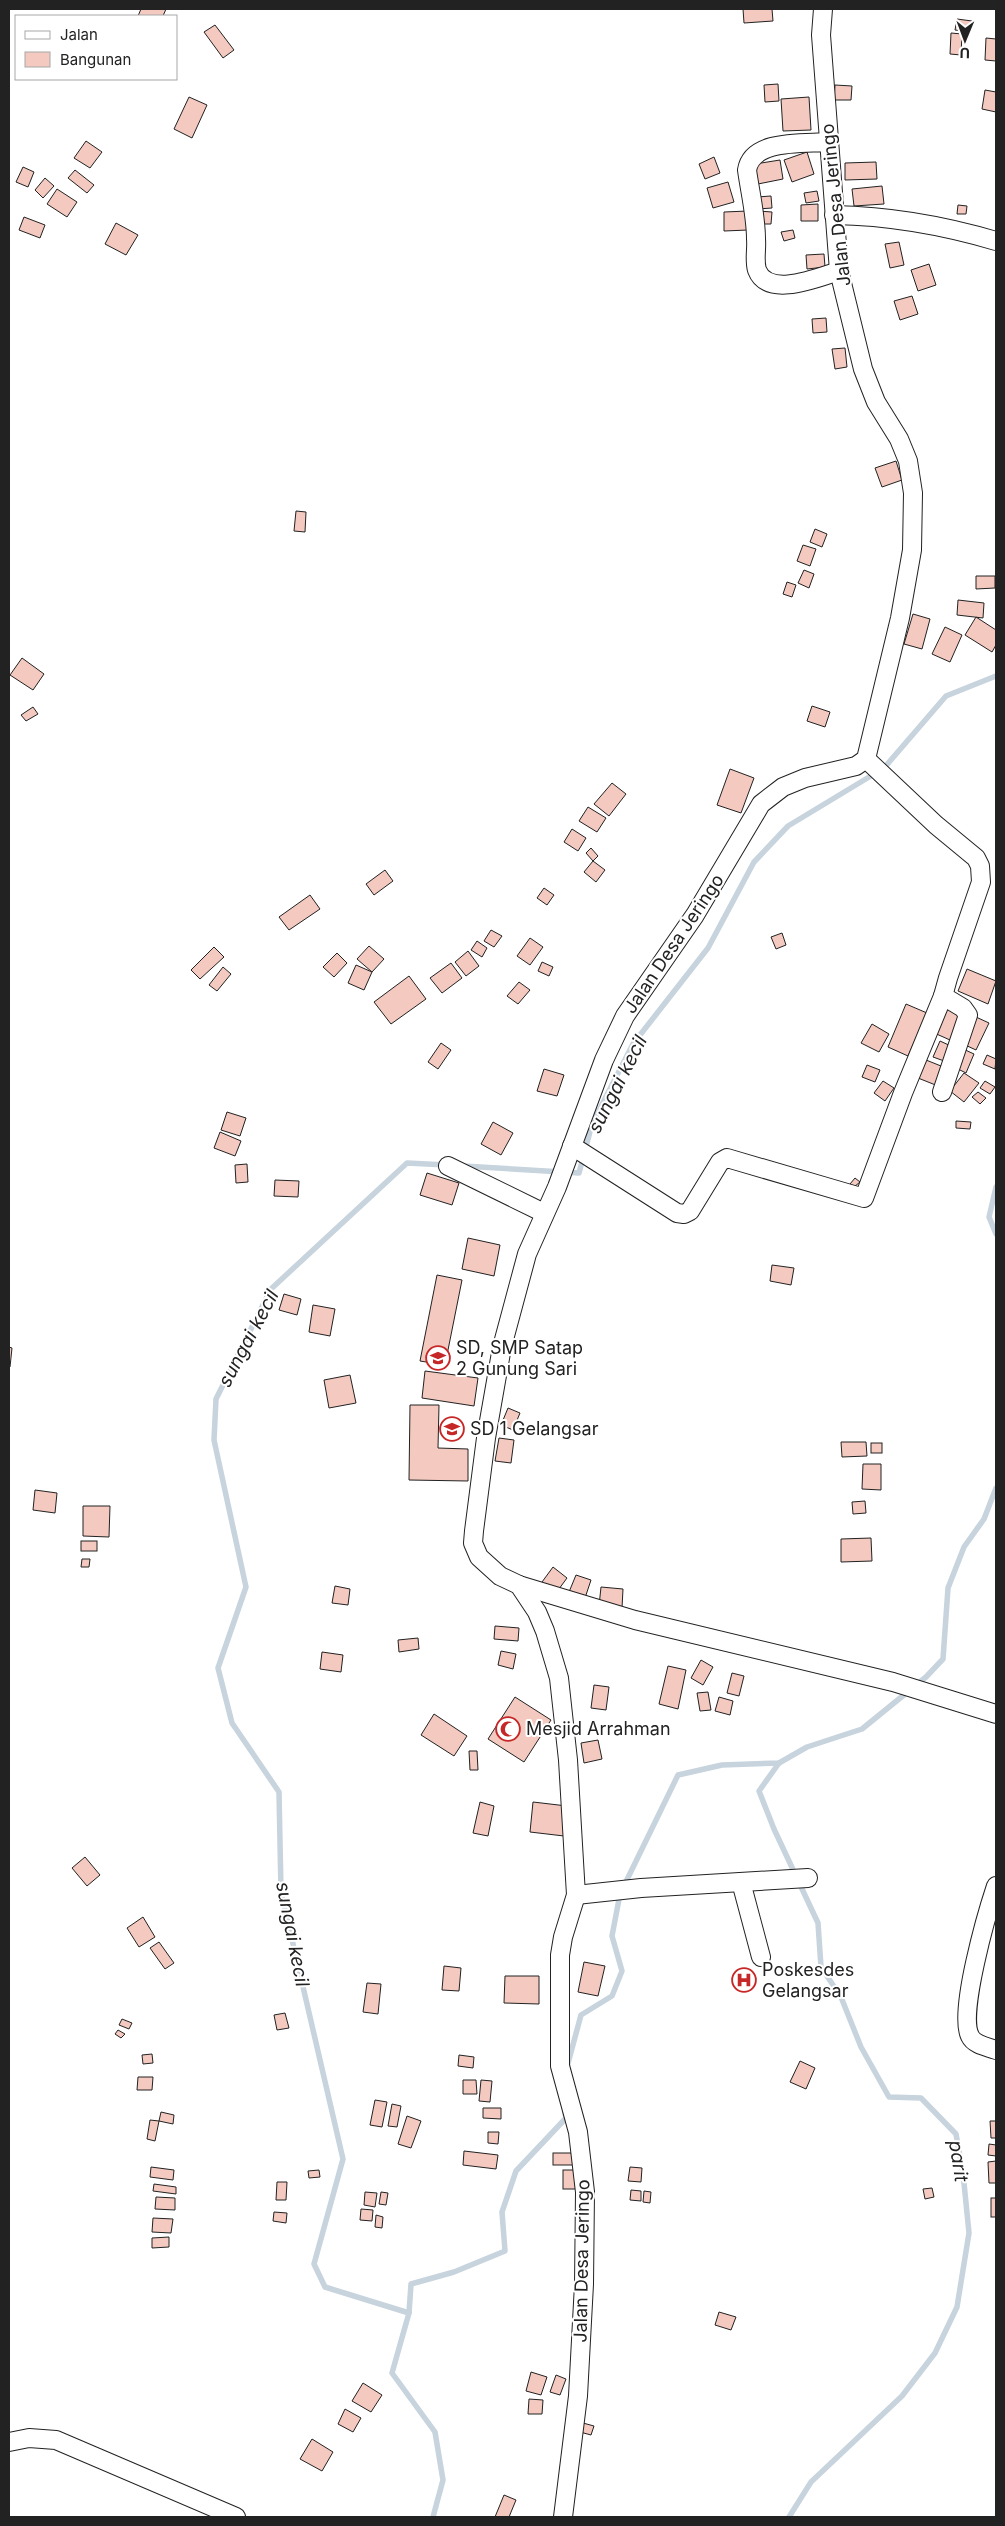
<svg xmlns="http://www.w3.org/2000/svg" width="1005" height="2526" font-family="Inter,sans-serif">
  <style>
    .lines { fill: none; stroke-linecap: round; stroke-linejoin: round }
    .stream { stroke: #c7d3dd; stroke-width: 5.5 }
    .building { fill: #f3c9c0; stroke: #222 }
    .street-casing { stroke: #222; stroke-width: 20 }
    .street { stroke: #fff; stroke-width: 18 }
    .labels { text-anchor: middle; stroke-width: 4; stroke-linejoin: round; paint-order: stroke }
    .street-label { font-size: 18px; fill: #222; stroke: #fff }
    .poi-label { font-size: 18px; fill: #222; stroke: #fff; text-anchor: start }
    .water-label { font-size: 19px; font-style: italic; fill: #222; stroke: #fff }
  </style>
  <rect width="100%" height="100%" fill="#fff"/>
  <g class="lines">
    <!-- stream -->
    <g class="stream">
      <path d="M463,1166L579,1173L592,1124L633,1044L708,948L754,862L788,826L884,768L946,696L996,676"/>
      <path d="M996,1187L989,1217L996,1234"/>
      <path d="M779,1763L759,1791L774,1829L818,1923L821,1967L841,1997L861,2047L889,2097L921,2098L956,2134L963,2173L969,2233L957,2307L935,2353L902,2396L811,2482L789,2517"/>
      <path d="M567,2067L581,2015L612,1996L622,1971L612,1936L620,1894L678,1775L722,1765L779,1763L807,1747L862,1729L926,1677L943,1659L948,1588L964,1547L984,1519L996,1488"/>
      <path d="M409,2313L325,2287L314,2264L343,2159L281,1892L279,1792L232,1723L218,1668L246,1587L214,1440L216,1399L271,1289L407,1163L447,1165"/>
      <path d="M433,2517L443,2480L435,2432L392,2373L409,2313L411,2284L454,2272L505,2251L502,2212L516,2171L566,2118L565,2113"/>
    </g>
  </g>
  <!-- building -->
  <g class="building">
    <path d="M141,9H166L163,16H138Z"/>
    <path d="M743,9H772L773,21L744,23Z"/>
    <path d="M957,19L972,21L971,32L955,30Z"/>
    <path d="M215,25L234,50L223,58L204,32Z"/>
    <path d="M951,33L962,34L961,55L950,54Z"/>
    <path d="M986,38L996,39V61L985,60Z"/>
    <path d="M778,84L779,101L765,102L764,85Z"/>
    <path d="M835,85L852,86L851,100H834Z"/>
    <path d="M985,90L996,92V112L982,109Z"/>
    <path d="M189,97L207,105L192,138L174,129Z"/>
    <path d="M809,97L811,130L783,131L781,99Z"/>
    <path d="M86,141L102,152L90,168L74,158Z"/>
    <path d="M807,152L814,174L792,182L784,160Z"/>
    <path d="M714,157L720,173L705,179L699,164Z"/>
    <path d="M780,160L783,179L758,184L755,164Z"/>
    <path d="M876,162L877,179L845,180V163Z"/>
    <path d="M23,167L34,172L28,187L16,182Z"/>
    <path d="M75,170L94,185L87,193L68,178Z"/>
    <path d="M45,178L54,186L43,198L35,190Z"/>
    <path d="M728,182L734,202L713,208L707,188Z"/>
    <path d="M882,186L884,204L854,206L852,189Z"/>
    <path d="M57,189L77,202L67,217L47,204Z"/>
    <path d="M817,191L819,201L806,203L804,193Z"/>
    <path d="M771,196L772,208L758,209L757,197Z"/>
    <path d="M818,204V221H801V205Z"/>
    <path d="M958,205L967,206L966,214H957Z"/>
    <path d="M748,211V230L724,231V212Z"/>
    <path d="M758,211L772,212L771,224H758Z"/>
    <path d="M24,217L45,225L40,238L19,230Z"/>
    <path d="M116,223L138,235L126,255L105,244Z"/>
    <path d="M793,230L795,238L784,241L781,232Z"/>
    <path d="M899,242L904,265L890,268L885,244Z"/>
    <path d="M824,254L825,267L807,269L806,255Z"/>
    <path d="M929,264L936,285L918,291L911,270Z"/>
    <path d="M912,296L918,314L900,320L894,301Z"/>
    <path d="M826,318L827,332L813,333L812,319Z"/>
    <path d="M845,348L847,367L835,369L832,349Z"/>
    <path d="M896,461L902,480L882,487L875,468Z"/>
    <path d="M296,511L306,512L305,532L294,531Z"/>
    <path d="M815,529L827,534L822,547L810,542Z"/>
    <path d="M803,545L816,549L810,566L797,561Z"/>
    <path d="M804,570L814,574L809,588L798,583Z"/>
    <path d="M976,576H995V588L976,589Z"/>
    <path d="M787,582L796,585L792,597L783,594Z"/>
    <path d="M958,600L984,603L983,618L957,615Z"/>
    <path d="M913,614L930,619L922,649L904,644Z"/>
    <path d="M976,617L996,630V645L992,652L965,635Z"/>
    <path d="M945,627L962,635L950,662L932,654Z"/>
    <path d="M22,658L44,674L33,690L10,675Z"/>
    <path d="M812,706L830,712L825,727L807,721Z"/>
    <path d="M33,707L38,714L26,721L21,715Z"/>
    <path d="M730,769L754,778L741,813L717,805Z"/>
    <path d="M612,783L626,794L609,816L594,804Z"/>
    <path d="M588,807L606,818L597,832L579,821Z"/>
    <path d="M572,829L586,838L578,851L564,842Z"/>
    <path d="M591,848L598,856L593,861L586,853Z"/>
    <path d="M593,861L605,870L596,882L584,872Z"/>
    <path d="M385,870L393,881L374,895L366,884Z"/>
    <path d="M544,888L554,895L547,905L537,898Z"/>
    <path d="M310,895L320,909L289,930L279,917Z"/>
    <path d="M491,930L502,936L494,947L484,941Z"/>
    <path d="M782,933L786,945L776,949L771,937Z"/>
    <path d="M530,938L543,947L530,965L517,956Z"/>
    <path d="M477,941L487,948L482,957L471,950Z"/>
    <path d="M369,946L384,959L372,972L357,959Z"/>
    <path d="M214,947L224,957L200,979L191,970Z"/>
    <path d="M468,951L479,966L466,976L455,962Z"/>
    <path d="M337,953L347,963L334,977L323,967Z"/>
    <path d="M542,962L553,967L549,976L538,971Z"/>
    <path d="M451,963L462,978L442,993L430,978Z"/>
    <path d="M356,965L372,972L364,990L348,983Z"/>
    <path d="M223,967L231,974L217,991L209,985Z"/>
    <path d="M967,969L996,981L988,1004L958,991Z"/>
    <path d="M409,976L426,999L391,1024L374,1002Z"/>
    <path d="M519,982L530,990L518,1004L507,996Z"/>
    <path d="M906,1004L927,1013L908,1056L888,1047Z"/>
    <path d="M943,1006L961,1014L950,1040L932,1032Z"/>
    <path d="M976,1017L989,1023L976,1050L963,1044Z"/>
    <path d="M872,1024L889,1034L879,1052L861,1043Z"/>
    <path d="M940,1041L953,1047L947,1062L933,1057Z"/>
    <path d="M441,1043L451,1050L438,1069L428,1062Z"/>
    <path d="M961,1048L974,1054L966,1073L952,1066Z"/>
    <path d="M987,1055L996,1059L995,1069L983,1064Z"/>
    <path d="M926,1060L946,1068L938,1086L918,1078Z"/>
    <path d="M867,1065L880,1070L875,1082L862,1077Z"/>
    <path d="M544,1069L564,1075L557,1096L537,1091Z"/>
    <path d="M964,1073L979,1083L964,1102L950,1091Z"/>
    <path d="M883,1081L894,1088L885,1101L874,1093Z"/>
    <path d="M985,1081L995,1087L990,1094L980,1088Z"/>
    <path d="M978,1092L986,1098L980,1104L972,1097Z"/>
    <path d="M227,1112L246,1118L240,1136L221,1130Z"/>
    <path d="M956,1121L971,1122L970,1129L956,1128Z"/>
    <path d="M493,1122L513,1133L501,1155L481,1144Z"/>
    <path d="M220,1132L241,1141L235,1156L214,1148Z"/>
    <path d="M247,1164L248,1182L236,1183L235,1165Z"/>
    <path d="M427,1173L459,1183L452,1205L420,1195Z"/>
    <path d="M855,1178L860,1182L854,1187L850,1184Z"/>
    <path d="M275,1180L299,1181L298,1197L274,1196Z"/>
    <path d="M468,1238L500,1245L494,1276L462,1269Z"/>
    <path d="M772,1265L794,1268L791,1285L770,1281Z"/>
    <path d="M437,1275L462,1280L445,1365L420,1361Z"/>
    <path d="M284,1294L301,1299L297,1315L279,1310Z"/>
    <path d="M313,1305L335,1309L330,1336L309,1332Z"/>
    <path d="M9,1347L12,1348L10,1367H9Z"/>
    <path d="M425,1371L478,1378L474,1406L422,1398Z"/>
    <path d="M350,1375L356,1403L329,1408L324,1380Z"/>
    <path d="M410,1405H439L438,1448L468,1449V1481L409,1480Z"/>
    <path d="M508,1408L520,1413L513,1430L501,1425Z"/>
    <path d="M499,1438L514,1440L511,1463L495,1461Z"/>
    <path d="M841,1442H866L867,1456L842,1457Z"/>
    <rect x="871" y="1443" width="11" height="10"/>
    <path d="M863,1464H881V1490L862,1489Z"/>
    <path d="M35,1490L57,1493L55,1513L33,1510Z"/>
    <path d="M865,1501L866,1513L853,1514L852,1502Z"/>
    <path d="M83,1506H110L109,1537L83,1536Z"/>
    <path d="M871,1538L872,1561L841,1562V1539Z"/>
    <rect x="81" y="1541" width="16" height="10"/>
    <path d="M82,1559H90L89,1567H81Z"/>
    <path d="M553,1567L567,1578L556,1593L542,1582Z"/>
    <path d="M576,1575L591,1580L585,1598L569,1592Z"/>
    <path d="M335,1586L350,1589L348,1605L332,1603Z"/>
    <path d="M601,1587L623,1589L622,1608L599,1606Z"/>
    <path d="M495,1626L519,1628L518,1641L494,1639Z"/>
    <path d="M418,1638L419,1649L399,1652L398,1640Z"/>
    <path d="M501,1651L516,1654L513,1669L498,1665Z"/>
    <path d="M322,1652L343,1655L341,1672L320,1669Z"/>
    <path d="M701,1660L713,1667L703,1685L691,1678Z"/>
    <path d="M668,1666L686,1670L678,1709L659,1704Z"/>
    <path d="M732,1673L744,1676L739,1696L727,1693Z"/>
    <path d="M594,1685L609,1687L606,1710L591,1708Z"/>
    <path d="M708,1692L711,1710L700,1711L697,1693Z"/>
    <path d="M515,1697L551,1720L524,1762L488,1739Z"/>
    <path d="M719,1697L733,1701L730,1715L715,1711Z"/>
    <path d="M434,1714L467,1736L454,1756L421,1735Z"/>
    <path d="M598,1740L602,1759L584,1763L581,1743Z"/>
    <path d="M469,1751H477L478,1770H470Z"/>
    <path d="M480,1802L494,1806L488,1836L473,1833Z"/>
    <path d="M533,1802L567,1806L564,1836L530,1832Z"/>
    <path d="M85,1857L100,1875L87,1886L72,1868Z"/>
    <path d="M143,1917L155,1937L139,1947L127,1928Z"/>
    <path d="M159,1942L174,1963L165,1969L150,1948Z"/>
    <path d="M584,1962L605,1966L598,1996L578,1992Z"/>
    <path d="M444,1966L461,1968L459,1991L442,1990Z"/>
    <path d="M505,1976H539V2004L504,2003Z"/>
    <path d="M367,1983L381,1984L378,2014L363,2012Z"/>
    <path d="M285,2013L289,2028L277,2030L274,2015Z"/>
    <path d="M122,2019L132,2023L129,2029L119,2025Z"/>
    <path d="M118,2030L125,2034L121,2038L115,2034Z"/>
    <path d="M152,2054L153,2063L143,2064L142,2055Z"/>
    <path d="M459,2055L474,2057L473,2068L458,2066Z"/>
    <path d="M800,2061L815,2068L806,2089L790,2082Z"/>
    <path d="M138,2077H153L152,2090H137Z"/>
    <path d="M463,2080H476L477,2094H463Z"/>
    <path d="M481,2080L492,2081L490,2102L479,2101Z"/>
    <path d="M375,2100L387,2102L382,2127L370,2125Z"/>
    <path d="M392,2104L401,2106L397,2127L388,2126Z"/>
    <path d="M483,2108H501V2119L483,2118Z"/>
    <path d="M161,2112L174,2115L173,2124L159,2121Z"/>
    <path d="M407,2116L421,2121L411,2148L398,2144Z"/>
    <path d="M150,2120L159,2121L155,2141L147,2139Z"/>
    <path d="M990,2121H996V2138H991Z"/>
    <path d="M488,2132H499L498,2144L488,2143Z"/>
    <path d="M989,2144L996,2145V2156L988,2155Z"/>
    <path d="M464,2151L498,2155L496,2169L463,2165Z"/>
    <rect x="553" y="2153" width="22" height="12"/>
    <path d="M996,2161V2183H989L988,2162Z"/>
    <path d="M151,2167L174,2170L173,2180L150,2177Z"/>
    <path d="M630,2167L642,2168L641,2182L628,2181Z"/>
    <path d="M319,2170L320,2177L309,2178L308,2171Z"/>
    <rect x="563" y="2170" width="15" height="19"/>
    <path d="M277,2182H287L286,2200H276Z"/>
    <path d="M154,2184L176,2187V2194L153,2191Z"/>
    <path d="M932,2188L934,2197L925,2199L923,2189Z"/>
    <path d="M631,2190L641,2191V2201L630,2200Z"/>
    <path d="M644,2191L651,2192L650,2203L643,2202Z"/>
    <path d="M365,2192L377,2193L375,2207L364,2205Z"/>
    <path d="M381,2192L388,2193L386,2205L379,2204Z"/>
    <path d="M156,2197L175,2198V2210L155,2209Z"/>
    <rect x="991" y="2198" width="5" height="19"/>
    <path d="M361,2209L373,2210L372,2221L360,2220Z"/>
    <path d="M274,2212L287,2213L286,2223L273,2221Z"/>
    <path d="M376,2215L383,2217L382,2228L375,2227Z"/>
    <path d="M153,2218L173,2219L171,2233L152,2232Z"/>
    <path d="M169,2237V2247L152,2248V2238Z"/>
    <path d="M719,2312L736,2317L731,2330L715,2325Z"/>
    <path d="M531,2372L547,2377L541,2395L526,2391Z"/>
    <path d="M556,2375L566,2379L560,2395L550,2392Z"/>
    <path d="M363,2383L382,2395L371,2412L352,2401Z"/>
    <path d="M529,2399L543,2400L542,2414H528Z"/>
    <path d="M345,2409L361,2418L353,2432L338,2424Z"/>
    <path d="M583,2423L594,2426L591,2435L580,2432Z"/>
    <path d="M312,2439L333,2452L322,2471L300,2459Z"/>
    <path d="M504,2495L516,2500L509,2517H495Z"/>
  </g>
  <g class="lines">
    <!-- street casing -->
    <g class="street-casing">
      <g id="street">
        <path d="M828,142C803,144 752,139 747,170C750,192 756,216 756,239C757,249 754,260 757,270C768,299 819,277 839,271"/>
        <path d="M834,215C890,216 942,225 996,241"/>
        <path d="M942,1092L968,1015L963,1008L943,996"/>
        <path d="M572,1146L677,1213L684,1214L690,1211L720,1162L727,1158L864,1198L903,1093L943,996L948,978L981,882L980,866L976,858L936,825L866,759"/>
        <path d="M448,1166L544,1213"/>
        <path d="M519,1585L635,1620L893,1682L996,1714"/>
        <path d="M741,1882L761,1957"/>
        <path d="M996,1886C987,1913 958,2013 970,2036C974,2045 988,2047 996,2050"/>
        <path d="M576,1895L641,1888L808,1878"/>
        <path d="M9,2442L29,2438L56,2440L236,2517"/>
        <path d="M563,2517L578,2396L584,2284L585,2192L578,2132L560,2066V1955L563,1937L576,1895L568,1760L559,1678L545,1631L537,1612L519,1585L500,1576L479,1557L473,1543L474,1531L486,1438L502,1347L527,1254L557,1187L604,1060L625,1016L695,915L761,804L783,787L805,778L856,766L866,759L900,618L912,550L913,493L908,461L899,439L876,402L863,369L839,271L821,35L823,9"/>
      </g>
    </g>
    <!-- street -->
    <use href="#street" class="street"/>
  </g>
  <!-- icons -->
  <defs>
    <g id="school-ring" transform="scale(1.25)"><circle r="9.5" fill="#fff" stroke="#c62828" stroke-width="1.5"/><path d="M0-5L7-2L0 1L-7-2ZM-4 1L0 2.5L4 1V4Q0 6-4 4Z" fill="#c62828"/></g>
    <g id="mosque-ring" transform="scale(1.25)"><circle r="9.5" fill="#fff" stroke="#c62828" stroke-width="1.5"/><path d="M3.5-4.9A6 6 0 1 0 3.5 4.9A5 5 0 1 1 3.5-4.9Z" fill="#c62828"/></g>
    <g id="hospital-ring" transform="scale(1.25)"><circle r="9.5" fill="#fff" stroke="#c62828" stroke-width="1.5"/><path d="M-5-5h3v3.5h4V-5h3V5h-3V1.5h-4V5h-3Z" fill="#c62828"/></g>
  </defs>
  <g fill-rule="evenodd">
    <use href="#school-ring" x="438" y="1358"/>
    <use href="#school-ring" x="452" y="1429"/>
    <use href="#mosque-ring" x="508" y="1729"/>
    <use href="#hospital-ring" x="744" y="1980"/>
  </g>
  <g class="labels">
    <!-- street labels -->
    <g class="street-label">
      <text transform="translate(836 205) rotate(-96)" y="6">Jalan Desa Jeringo</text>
      <text transform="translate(674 944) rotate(-56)" y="6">Jalan Desa Jeringo</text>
      <text transform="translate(582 2261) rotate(-89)" y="6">Jalan Desa Jeringo</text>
    </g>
    <!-- poi labels -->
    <g class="poi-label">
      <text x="456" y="1354">SD, SMP Satap<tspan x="456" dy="21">2 Gunung Sari</tspan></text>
      <text x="470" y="1435">SD 1 Gelangsar</text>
      <text x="526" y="1735">Mesjid Arrahman</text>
      <text x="762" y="1976">Poskesdes<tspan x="762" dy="21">Gelangsar</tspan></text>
    </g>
    <!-- water labels -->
    <g class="water-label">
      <text transform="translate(617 1084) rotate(-63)" y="7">sungai kecil</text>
      <text transform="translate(248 1338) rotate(-62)" y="7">sungai kecil</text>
      <text transform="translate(293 1934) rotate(79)" y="7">sungai kecil</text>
      <text transform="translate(959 2161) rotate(81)" y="7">parit</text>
    </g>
  </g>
  <!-- border -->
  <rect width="1005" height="2526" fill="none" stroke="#222222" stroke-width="20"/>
  <!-- legend -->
  <rect x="15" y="15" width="162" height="65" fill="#ffffff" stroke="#a7a7a7"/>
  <rect x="25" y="31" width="25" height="8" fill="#ffffff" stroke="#a7a7a7"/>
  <text x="60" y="40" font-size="15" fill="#222222">Jalan</text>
  <rect x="25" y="52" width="25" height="15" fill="#f3c9c0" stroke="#a7a7a7"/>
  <text x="60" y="65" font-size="15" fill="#222222">Bangunan</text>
  <!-- north arrow -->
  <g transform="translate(965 40) rotate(181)" stroke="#ffffff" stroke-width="4" paint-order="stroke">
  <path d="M0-4L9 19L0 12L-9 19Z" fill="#222222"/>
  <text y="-8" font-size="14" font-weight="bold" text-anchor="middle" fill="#222222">U</text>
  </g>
</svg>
